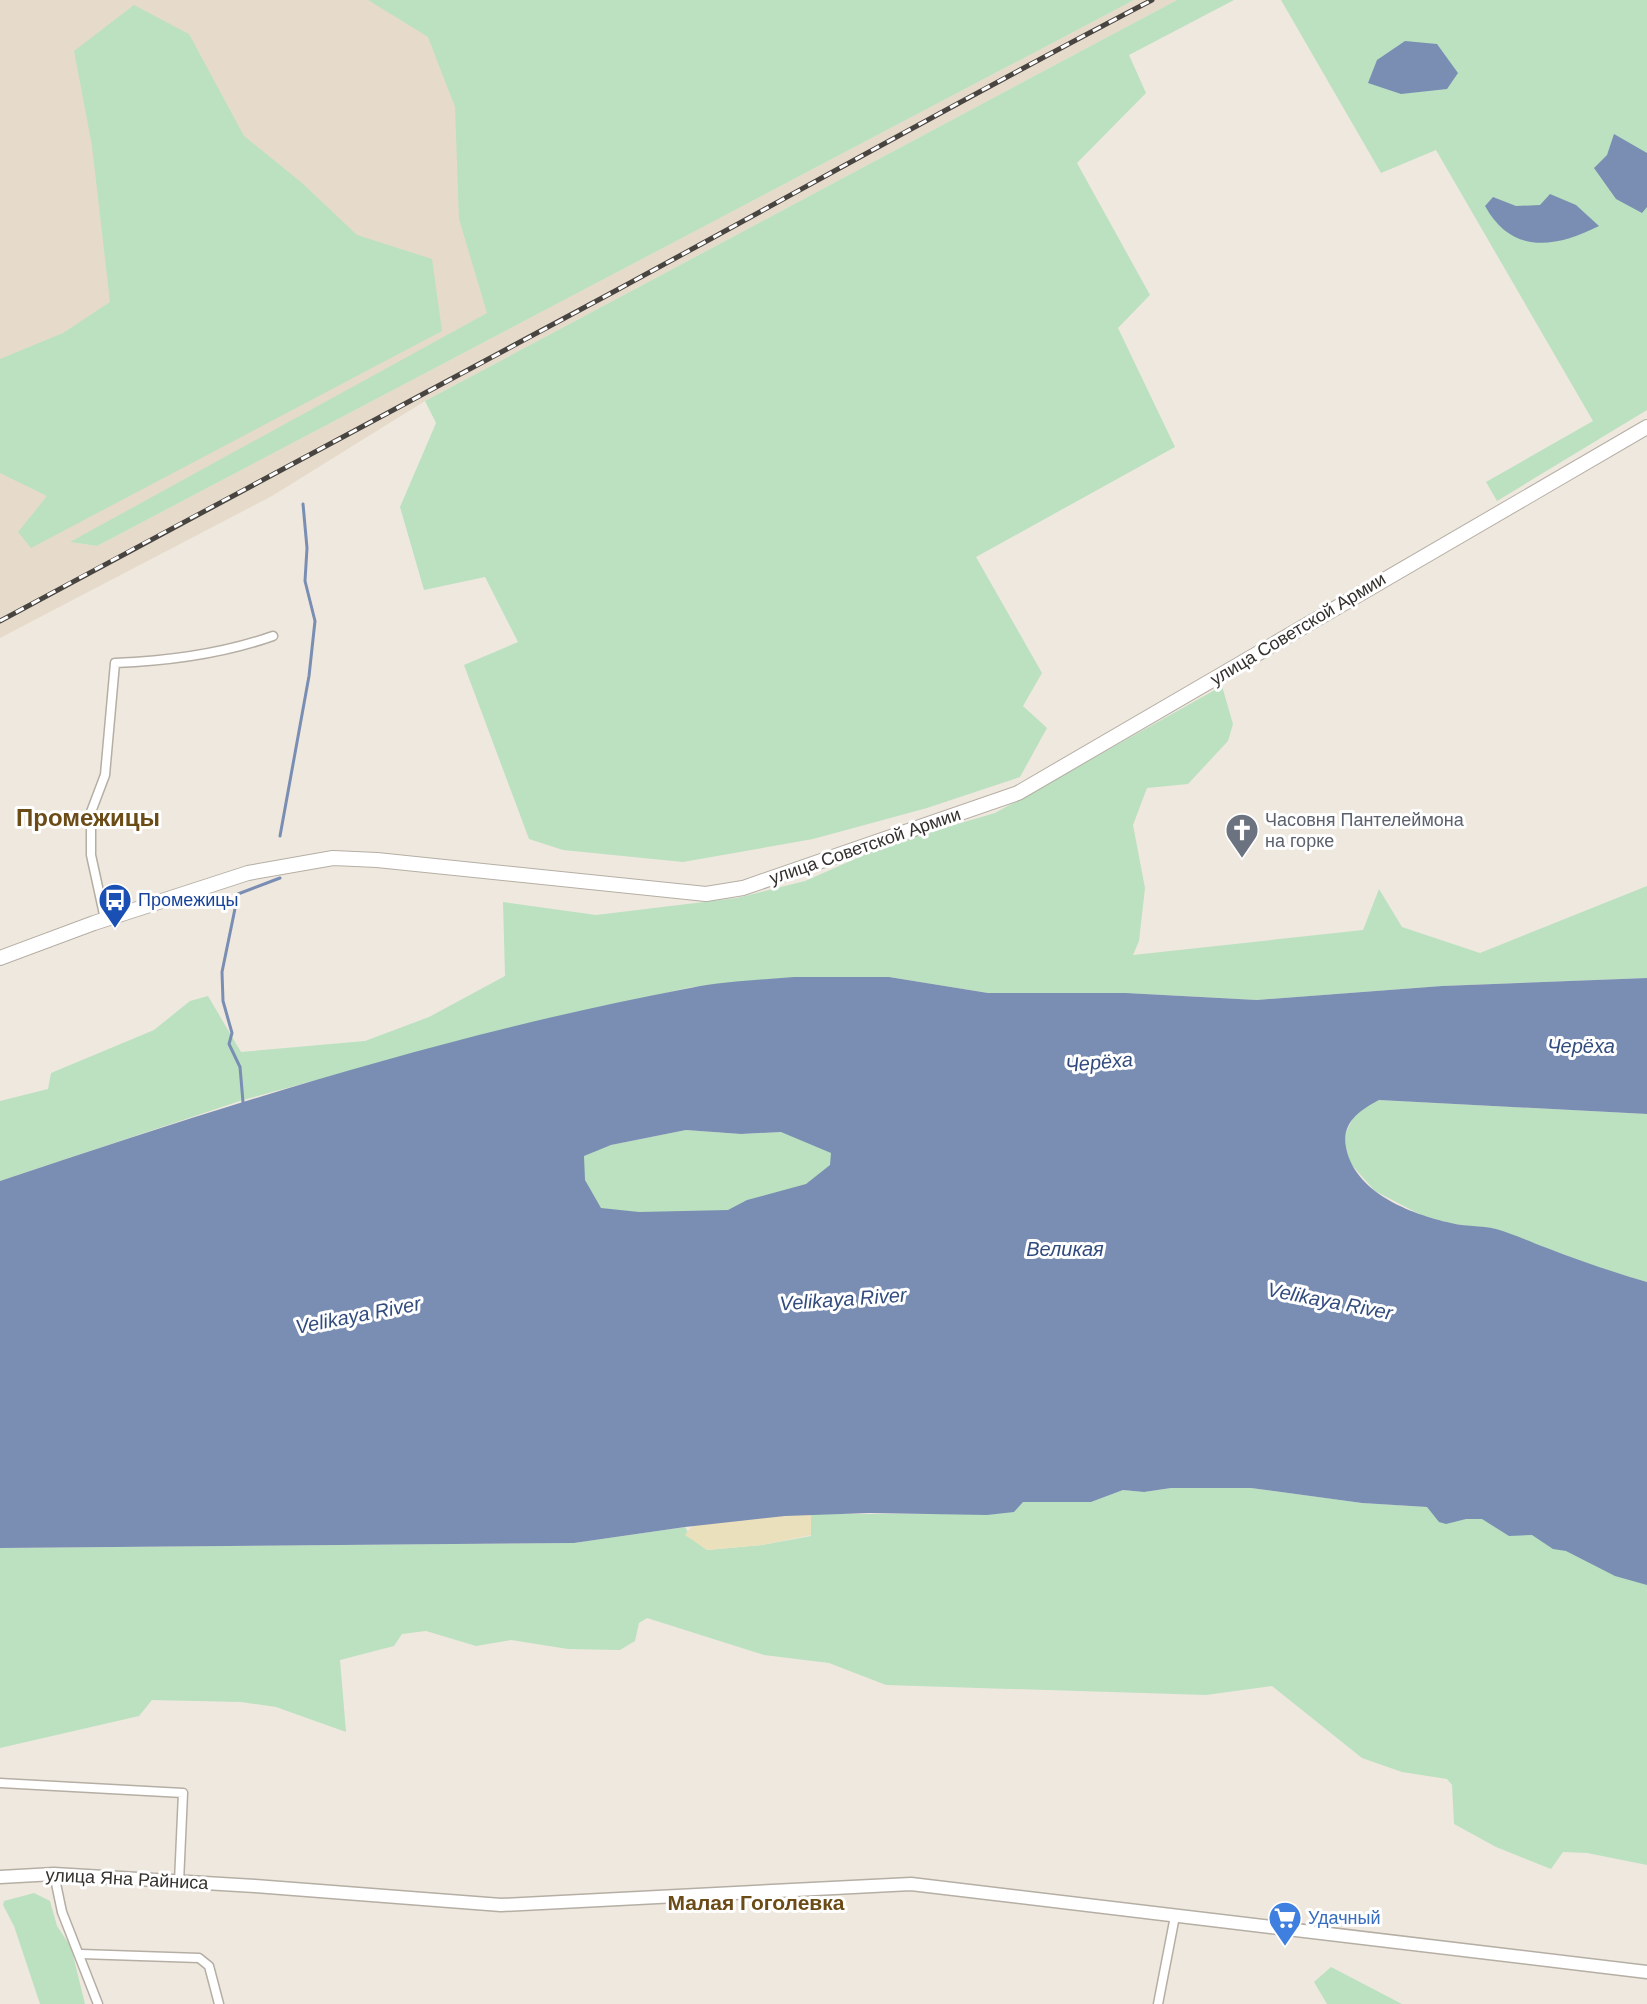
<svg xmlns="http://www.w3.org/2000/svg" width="1647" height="2004" font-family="Helvetica,sans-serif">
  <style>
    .built { fill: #e6dbca }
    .green { fill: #bbe1c1 }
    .sand { fill: #eae0bb }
    .water { fill: #7a8eb3; fill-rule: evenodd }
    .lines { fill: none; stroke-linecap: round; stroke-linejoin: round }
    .stream { stroke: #7a8eb3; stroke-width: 3 }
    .street-casing { stroke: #b5aea4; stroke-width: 11 }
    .secondary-casing { stroke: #b5aea4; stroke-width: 15 }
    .primary-casing { stroke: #b5aea4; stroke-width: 16 }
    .street { stroke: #fff; stroke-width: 8 }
    .secondary { stroke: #fff; stroke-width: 12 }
    .primary { stroke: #fff; stroke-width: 14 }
    .rail-casing { stroke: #484440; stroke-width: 5 }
    .rail { stroke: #fff; stroke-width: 3; stroke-dasharray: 9; stroke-linecap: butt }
    .labels { text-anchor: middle; stroke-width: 6; stroke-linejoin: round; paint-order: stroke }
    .street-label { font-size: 18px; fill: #33302d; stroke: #fff }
    .worship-label { font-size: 18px; fill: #5b616d; stroke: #fff; text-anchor: start }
    .transit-label { font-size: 18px; fill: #164399; stroke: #fff; text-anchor: start }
    .shop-label { font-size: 18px; fill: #366cbe; stroke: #fff; text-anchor: start }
    .water-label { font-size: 20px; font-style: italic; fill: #324c7e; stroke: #fff }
    .quarter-label { font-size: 21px; font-weight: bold; fill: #6b4c17; stroke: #fff }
    .district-label { font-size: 24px; font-weight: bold; fill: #6b4c17; stroke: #fff }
  </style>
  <rect width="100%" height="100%" fill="#efe8de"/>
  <!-- built -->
  <path class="built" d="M0,0H513L510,301L71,542L97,546L1134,0H1177L425,401L272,496L0,638Z"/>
  <!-- green -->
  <g class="green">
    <path d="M368,0H1134L97,546L70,542L487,313L459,219L455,107L428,37Z"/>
    <path d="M1177,0H1234L1129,55L1146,93L1077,163L1150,295L1118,328L1175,447L976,557L1042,673L1023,706L1047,728L1020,777L927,808L813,839L683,862L563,850L529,839L464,665L518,642L485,577L424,590L400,507L436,423L425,401Z"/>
    <path d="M1281,0H1647V410L1497,501L1486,482L1593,421L1436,150L1381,173Z"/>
    <path d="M134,5L189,34L244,136L302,183L357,235L432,259L442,331L31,548L18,532L47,496L0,473V359L63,333L110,302L92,146L74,51Z"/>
    <path d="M1222,686L1233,724L1228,741L1188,784L1147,788L1133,825L1145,888L1139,941L1133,955L1363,930L1379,889L1402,927L1480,953L1647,886V978L1442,986L1257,1000L1126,993H988L889,977L692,987L492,1032L243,1100L0,1181V1101L48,1089L51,1073L154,1030L190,1001L208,996L241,1052L365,1041L429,1017L505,976L503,902L596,915L737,898L805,881L889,844L995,813Z"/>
    <path d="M1379,1100L1647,1114V1282L1605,1270L1495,1229L1453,1224L1421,1215L1375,1191L1349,1162L1344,1136L1356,1112Z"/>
    <path d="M782,1129L848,1153L776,1209L345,1240L611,1145L686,1130L741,1134L781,1132Z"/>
    <path d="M1171,1488H1251L1362,1503L1427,1507L1647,1541V1865L1587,1853L1563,1852L1551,1869L1496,1847L1454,1824L1452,1785L1447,1779L1402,1772L1362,1758L1272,1686L1206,1695L886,1685L829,1663L764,1655L647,1618L639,1623L635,1641L620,1650L568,1649L511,1640L476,1646L426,1631L402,1634L394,1646L340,1660L346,1732L276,1707L241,1702L152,1700L139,1716L0,1748V1548L574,1543L685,1527L688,1532L686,1534L707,1550L762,1545L811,1536V1514H951L1023,1502H1091L1123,1490L1144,1492Z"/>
    <path d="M34,1893L50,1901L57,1926L71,1947L85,2004H40L14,1926L3,1905L4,1901Z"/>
    <path d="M1331,1967L1402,2004H1327L1314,1982Z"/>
  </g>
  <!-- sand -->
  <path class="sand" d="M811,1511V1535L762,1545L707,1550L685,1535L696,1521Z"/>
  <!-- water -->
  <g class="water">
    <path d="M1405,41L1437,44L1458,73L1447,89L1401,94L1368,83L1377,60Z"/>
    <path d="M1614,134L1647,153V207L1642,213L1616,199L1594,168L1607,155Z"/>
    <path d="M1550,194L1576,205L1599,226C1555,248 1512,255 1485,206L1493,197L1516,206L1540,205Z"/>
    <path d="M794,977H889L988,993H1126L1257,1000L1442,986L1647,978V1114L1379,1100C1360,1110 1341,1123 1346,1147C1354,1192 1410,1214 1451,1223C1465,1227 1481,1225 1496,1229C1513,1234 1531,1242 1547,1248C1580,1261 1613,1272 1647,1282V1585L1615,1576L1566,1551L1553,1549L1532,1535L1509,1536L1482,1519H1466L1446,1524L1439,1522L1427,1507L1362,1503L1251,1488H1171L1144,1492L1123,1490L1091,1502H1023L1014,1512L987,1515L869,1513L785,1516L685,1527L574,1543L0,1548V1181C226,1105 455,1032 690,988C724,981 759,980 794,977ZM686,1130L741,1134L781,1132L831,1153L830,1165L806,1184L747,1200L728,1210L639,1212L601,1208L585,1180L584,1156L611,1145Z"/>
  </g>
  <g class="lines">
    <!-- stream -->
    <g class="stream">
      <path d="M280,836L309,676L315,621L305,581L307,548L303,504"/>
      <path d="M243,1102L240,1067L229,1044L232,1033L223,1001L222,972L238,894L280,878"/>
    </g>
    <!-- street casing -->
    <g class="street-casing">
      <g id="street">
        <path d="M105,919L91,855V812L105,775L115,663C168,661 222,654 273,636"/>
        <path d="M0,1783L183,1793L179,1882"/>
        <path d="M54,1874L62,1912L98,2004"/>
        <path d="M81,1954L199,1958L209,1966L219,2004"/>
        <path d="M1158,2004L1175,1916"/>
      </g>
    </g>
    <!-- secondary casing -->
    <g class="secondary-casing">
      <path id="secondary" d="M0,1877L54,1874L255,1886L501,1905L911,1884L1647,1972"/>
    </g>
    <!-- primary casing -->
    <g class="primary-casing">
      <path id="primary" d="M0,958L94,923L248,873L333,858L377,860L706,894L743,888L1018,793L1647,427"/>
    </g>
    <!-- street -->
    <use href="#street" class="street"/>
    <!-- secondary -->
    <use href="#secondary" class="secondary"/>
    <!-- primary -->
    <use href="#primary" class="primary"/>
    <!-- rail casing -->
    <g class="rail-casing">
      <path id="rail" d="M0,621C204,510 410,402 615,291C794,194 971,94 1152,0"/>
    </g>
    <!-- rail -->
    <use href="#rail" class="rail"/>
  </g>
  <!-- icons -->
  <defs>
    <g id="church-pin" transform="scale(1.725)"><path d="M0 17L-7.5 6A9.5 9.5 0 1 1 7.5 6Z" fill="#6b7280" stroke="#fff"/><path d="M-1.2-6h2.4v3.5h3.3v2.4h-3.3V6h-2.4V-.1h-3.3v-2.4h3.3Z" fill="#fff"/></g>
    <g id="bus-pin" transform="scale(1.725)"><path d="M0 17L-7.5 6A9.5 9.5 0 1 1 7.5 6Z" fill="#1a4fb4" stroke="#fff"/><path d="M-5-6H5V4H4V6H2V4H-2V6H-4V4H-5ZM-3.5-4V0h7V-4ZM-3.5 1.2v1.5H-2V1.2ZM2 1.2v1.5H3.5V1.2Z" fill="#fff"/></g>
    <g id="supermarket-pin" transform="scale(1.725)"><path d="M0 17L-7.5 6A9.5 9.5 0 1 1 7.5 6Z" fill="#3f7fe0" stroke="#fff"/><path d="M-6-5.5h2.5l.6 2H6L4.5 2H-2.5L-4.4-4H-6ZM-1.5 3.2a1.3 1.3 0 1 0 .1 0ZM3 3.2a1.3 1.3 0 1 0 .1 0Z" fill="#fff"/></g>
  </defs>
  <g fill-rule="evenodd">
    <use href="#church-pin" x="1242" y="830"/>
    <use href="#bus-pin" x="115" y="900"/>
    <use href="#supermarket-pin" x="1285" y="1918"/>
  </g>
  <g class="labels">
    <!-- street labels -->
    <g class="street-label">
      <text transform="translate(1298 629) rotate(-31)" y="6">улица Советской Армии</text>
      <text transform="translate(865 846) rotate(-19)" y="6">улица Советской Армии</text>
      <text transform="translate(127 1879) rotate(3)" y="6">улица Яна Райниса</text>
    </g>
    <!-- worship labels -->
    <g class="worship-label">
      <text x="1265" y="826">Часовня Пантелеймона<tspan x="1265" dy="21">на горке</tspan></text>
    </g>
    <!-- transit labels -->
    <g class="transit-label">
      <text x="138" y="906">Промежицы</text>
    </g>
    <!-- shop labels -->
    <g class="shop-label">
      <text x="1308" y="1924">Удачный</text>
    </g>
    <!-- water labels -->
    <g class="water-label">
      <text x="1581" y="1053">Черёха</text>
      <text transform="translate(1099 1062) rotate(-5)" y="7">Черёха</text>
      <text x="1065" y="1256">Великая</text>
      <text transform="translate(843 1299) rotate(-4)" y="7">Velikaya River</text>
      <text transform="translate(1330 1301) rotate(11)" y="7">Velikaya River</text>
      <text transform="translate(358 1315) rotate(-11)" y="7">Velikaya River</text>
    </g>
    <!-- quarter labels -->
    <g class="quarter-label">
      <text x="756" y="1910">Малая Гоголевка</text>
    </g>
    <!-- district labels -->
    <g class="district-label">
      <text x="88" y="826">Промежицы</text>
    </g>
  </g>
</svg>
